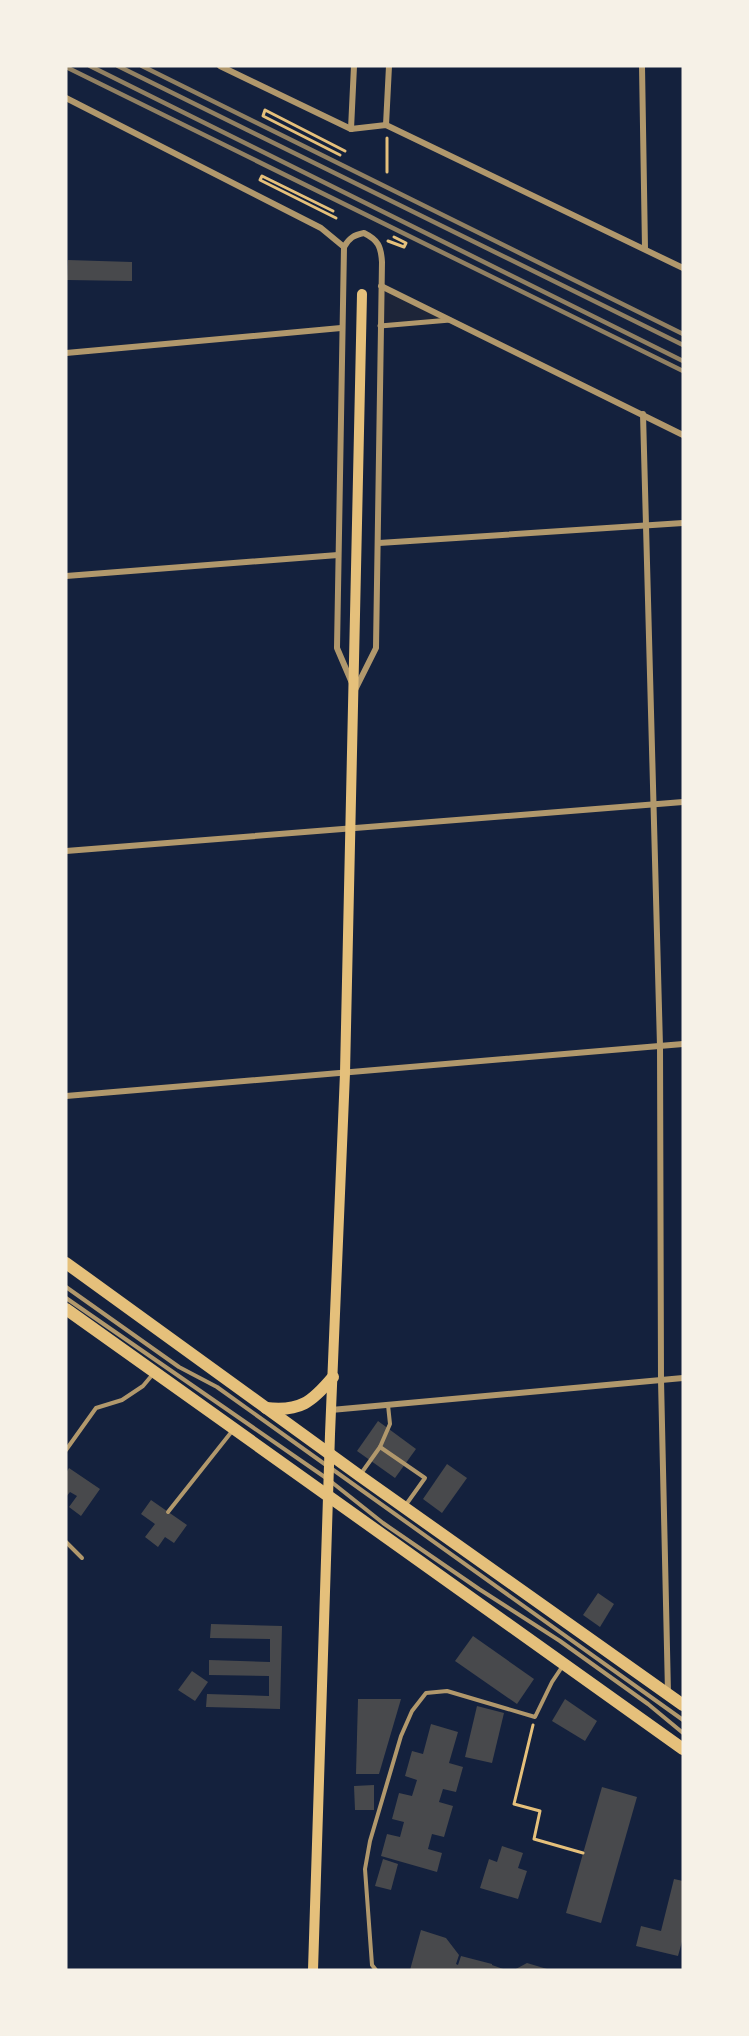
<svg xmlns="http://www.w3.org/2000/svg" width="749" height="2036" font-family="Cabin,sans-serif">
  <style>
    .green { fill: #1d2539 }
    .building { fill: #48494c }
    .lines { fill: none; stroke-linecap: round; stroke-linejoin: round }
    .path { stroke: #e5c07b; stroke-width: 3 }
    .service { stroke: #b1986c; stroke-width: 4 }
    .pedestrian { stroke: #b1986c; stroke-width: 5 }
    .minor { stroke: #b1986c; stroke-width: 6 }
    .secondary { stroke: #e5c07b; stroke-width: 10 }
    .primary { stroke: #e5c07b; stroke-width: 12 }
    .rail { stroke: #918062; stroke-width: 4.5 }
  </style>
  <rect width="100%" height="100%" fill="#14213d"/>
  <!-- green -->
  <path class="green" d="M382,288L447,319L381,325Z"/>
  <!-- building -->
  <g class="building">
    <path d="M68,260L132,262V281L67,280Z"/>
    <path d="M378,1421L416,1449L395,1478L357,1451Z"/>
    <path d="M447,1464L467,1478L442,1513L423,1499Z"/>
    <path d="M69,1468L100,1489L81,1516L69,1507L77,1496L70,1492L66,1497V1473Z"/>
    <path d="M151,1500L187,1525L174,1543L165,1537L158,1547L145,1537L155,1524L141,1514Z"/>
    <path d="M598,1593L614,1604L600,1627L583,1615Z"/>
    <path d="M211,1624L282,1626L280,1709L206,1707L207,1694L269,1696V1676L209,1675V1660L270,1662V1639L210,1638Z"/>
    <path d="M473,1636L534,1679L517,1704L455,1661Z"/>
    <path d="M192,1671L208,1682L195,1701L178,1690Z"/>
    <path d="M358,1699H401L379,1774H356Z"/>
    <path d="M565,1699L597,1721L585,1741L552,1721Z"/>
    <path d="M477,1706L504,1713L492,1763L465,1757Z"/>
    <path d="M431,1724L458,1732L449,1763L463,1767L456,1792L443,1789L439,1802L453,1806L444,1837L432,1834L428,1849L442,1853L437,1872L381,1856L387,1834L400,1837L404,1822L392,1819L399,1793L412,1796L417,1780L405,1776L412,1751L423,1754Z"/>
    <path d="M374,1785V1810H355L354,1786Z"/>
    <path d="M602,1787L637,1797L601,1923L566,1913Z"/>
    <path d="M502,1846L523,1853L518,1868L527,1871L518,1899L480,1888L489,1859L497,1862Z"/>
    <path d="M383,1859L398,1864L391,1890L375,1886Z"/>
    <path d="M674,1879L683,1881V1938L678,1956L636,1946L641,1926L661,1931Z"/>
    <path d="M421,1930L446,1938L459,1955L456,1964L458,1965L461,1956L492,1964V1965L506,1970H410Z"/>
    <path d="M527,1963L547,1969V1970H514Z"/>
  </g>
  <g class="lines">
    <!-- path -->
    <g class="path">
      <path d="M387,138V172"/>
      <path d="M340,155L263,116L265,110L345,151"/>
      <path d="M333,211L262,176L260,180L336,218"/>
      <path d="M388,241L404,247L406,243L394,237"/>
      <path d="M533,1725L514,1804L540,1811L534,1839L583,1853"/>
    </g>
    <!-- service -->
    <g class="service">
      <path d="M66,1287L179,1367L217,1387L326,1465"/>
      <path d="M66,1298L329,1480L383,1523L479,1589L560,1641L648,1704L683,1733"/>
      <path d="M380,1447L425,1478L405,1506"/>
      <path d="M66,1450L96,1408L122,1400L143,1386L153,1374"/>
      <path d="M332,1469L683,1720"/>
      <path d="M360,1475L380,1447L390,1424L388,1405"/>
      <path d="M168,1512L233,1430"/>
      <path d="M66,1542L82,1558"/>
      <path d="M376,1970L372,1965L365,1869L370,1841L401,1736L412,1711L426,1693L447,1691L535,1717L552,1682L562,1667"/>
    </g>
    <!-- pedestrian -->
    <path class="pedestrian" d="M380,326L450,320"/>
    <!-- minor -->
    <g class="minor">
      <path d="M220,66L351,129L386,125L683,268"/>
      <path d="M642,66L645,249"/>
      <path d="M66,98L321,228L344,247"/>
      <path d="M386,125L389,66"/>
      <path d="M351,129L354,66"/>
      <path d="M364,233C378,240 381,246 382,262L376,648L355,690L337,648L344,247C349,238 354,235 364,233Z"/>
      <path d="M381,286L683,435"/>
      <path d="M66,353L341,328"/>
      <path d="M643,414L660,1046L661,1380L668,1693"/>
      <path d="M379,543L683,523"/>
      <path d="M66,576L338,555"/>
      <path d="M66,851L683,802"/>
      <path d="M66,1096L683,1044"/>
      <path d="M331,1410L683,1378"/>
    </g>
    <!-- secondary -->
    <path class="secondary" d="M313,1970L330,1434L345,1073L362,294"/>
    <!-- primary -->
    <g class="primary">
      <path d="M66,1263L360,1476L683,1705"/>
      <path d="M66,1309L683,1749"/>
      <path d="M266,1408C300,1412 312,1402 333,1377"/>
    </g>
    <!-- rail -->
    <g class="rail">
      <path d="M90,66L683,361"/>
      <path d="M118,66L683,345"/>
      <path d="M142,66L683,334"/>
      <path d="M66,67L683,371"/>
    </g>
  </g>
  <!-- border -->
  <rect width="749" height="2036" fill="none" stroke="#f6f1e7" stroke-width="135"/>
</svg>
